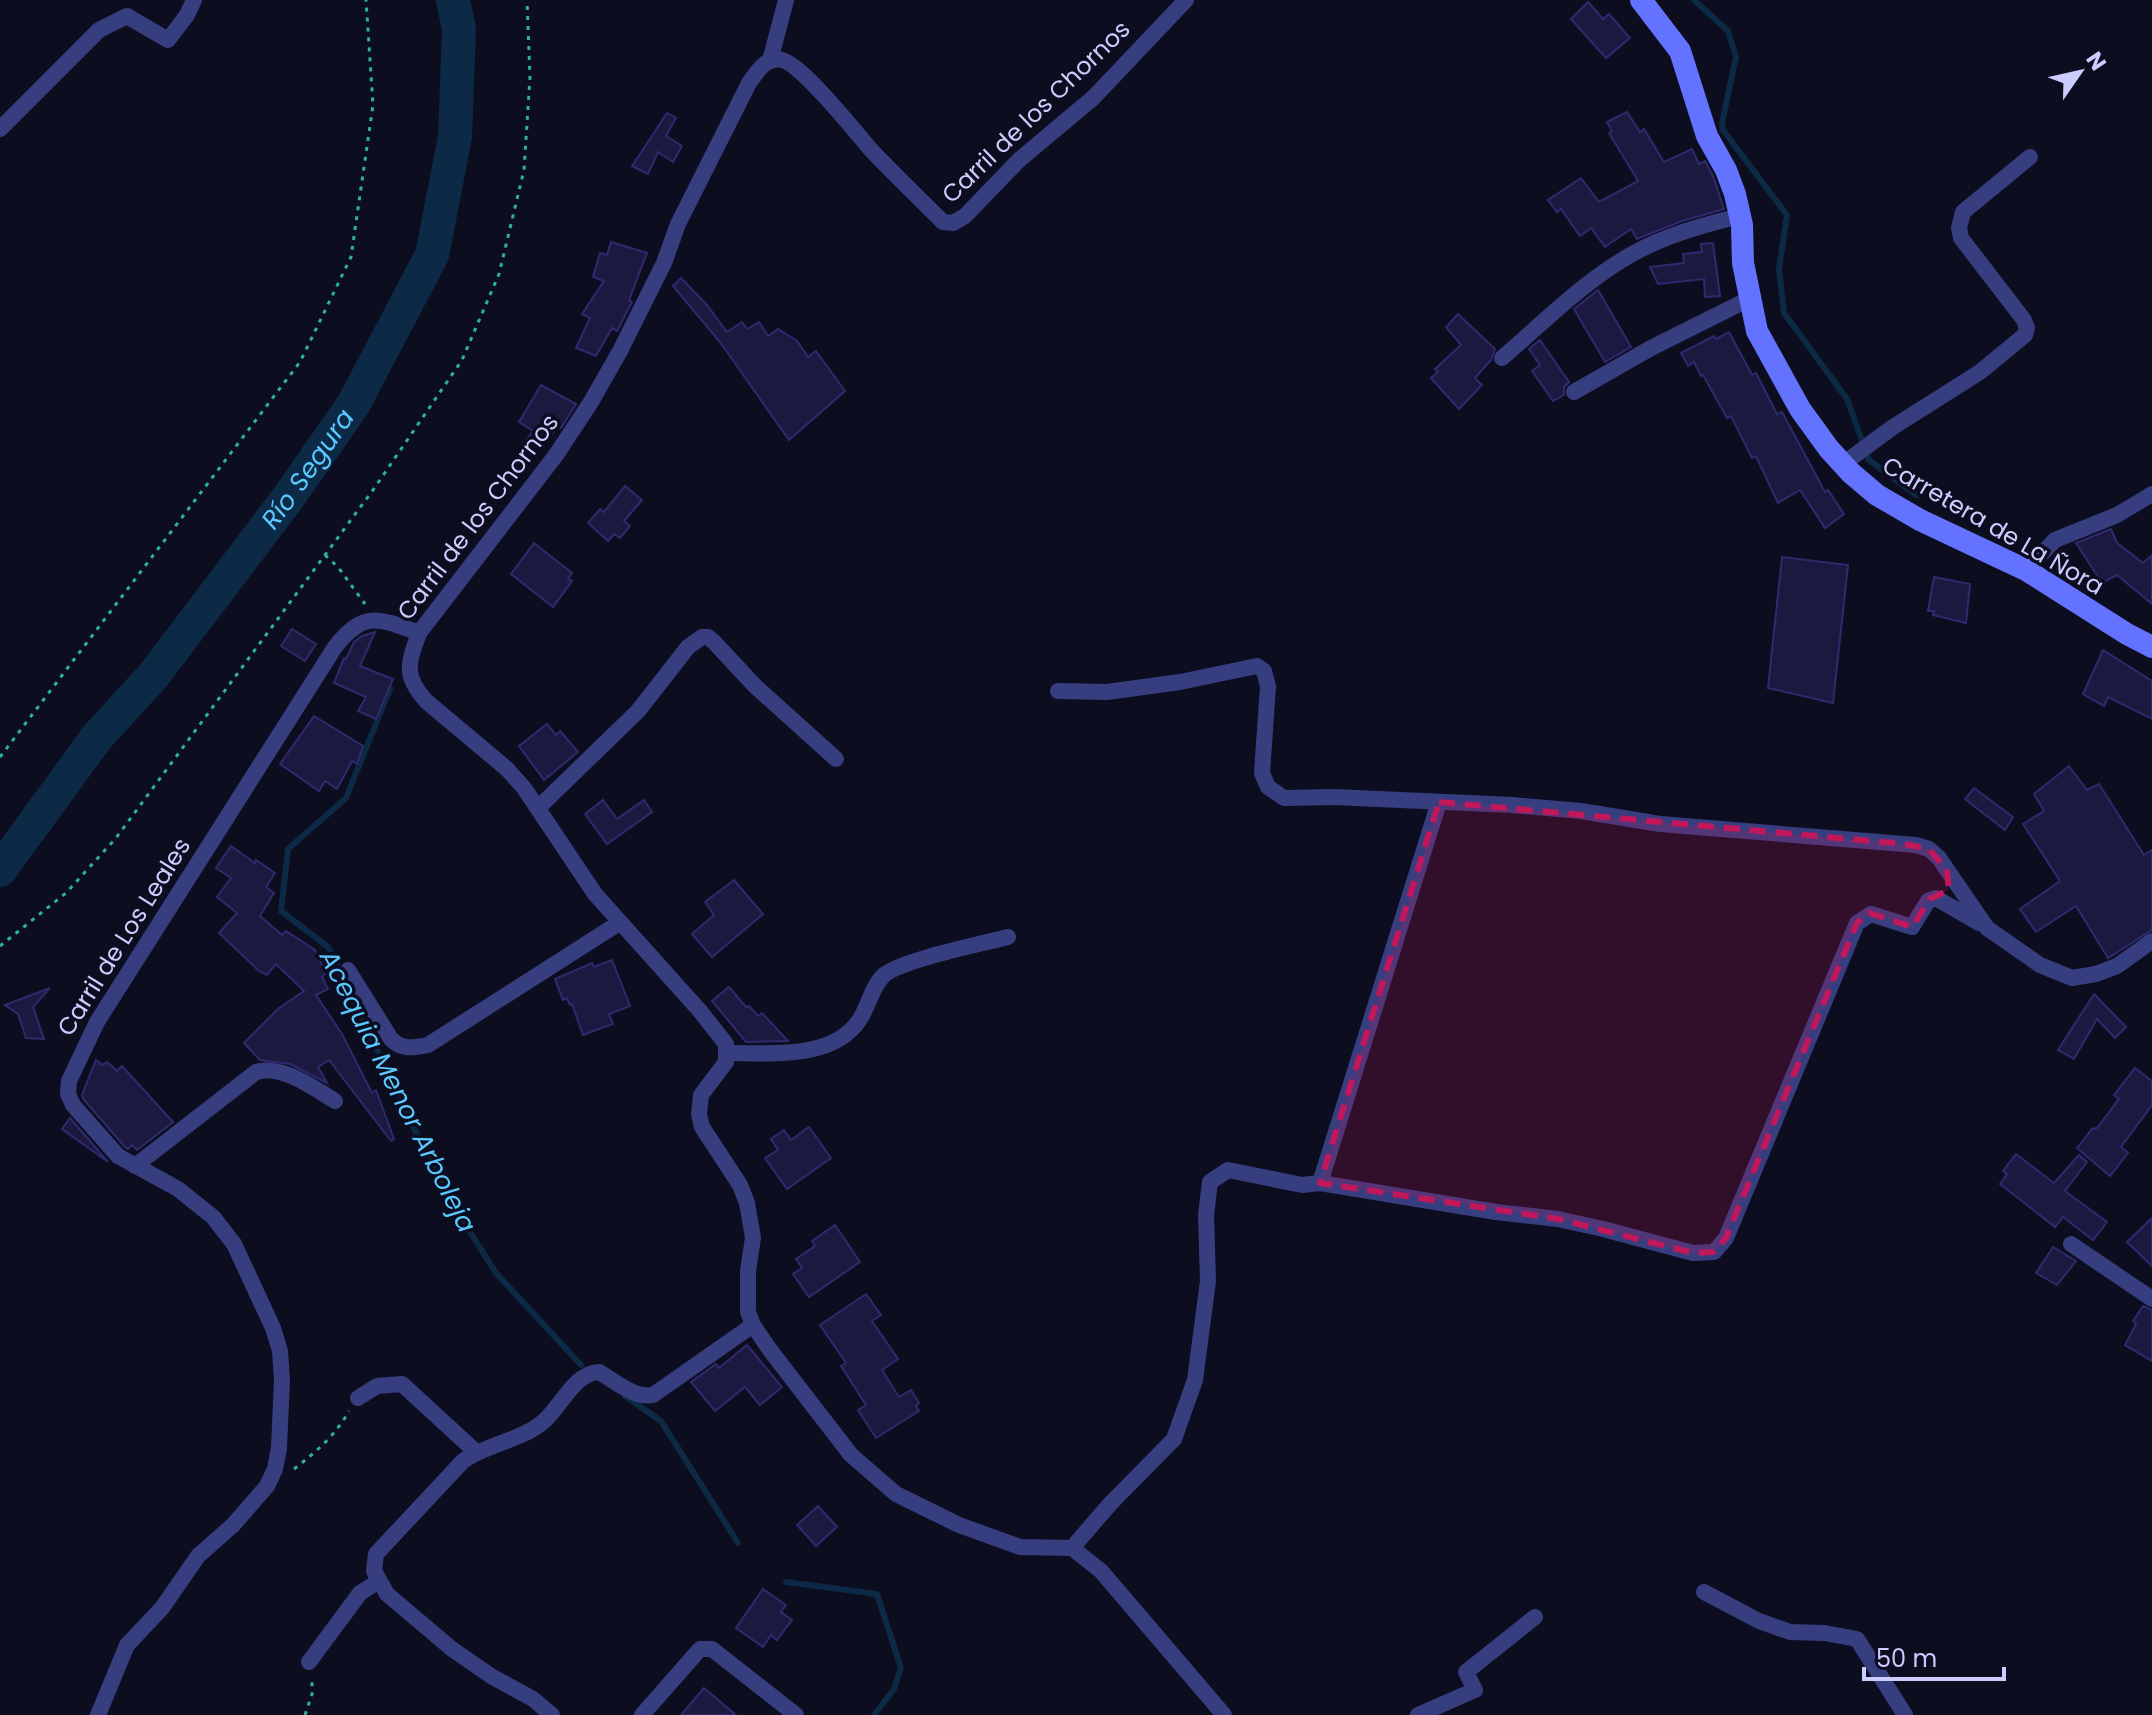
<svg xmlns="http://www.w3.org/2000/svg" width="2152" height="1715" font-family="Poppins,sans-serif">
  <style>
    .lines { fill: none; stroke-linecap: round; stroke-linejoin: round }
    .stream { stroke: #0c2945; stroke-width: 6 }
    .river { stroke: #0c2945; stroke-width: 34 }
    .building { fill: #1c1941; stroke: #2f2a6e; stroke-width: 2 }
    .path { stroke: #2db299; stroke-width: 3; stroke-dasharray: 4 6; stroke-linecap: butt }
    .street { stroke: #373e80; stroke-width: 16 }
    .secondary { stroke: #6373ff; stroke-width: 22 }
    .marked { fill: #c2185b; fill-opacity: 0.2; stroke: #c2185b; stroke-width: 6; stroke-dasharray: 16 10; stroke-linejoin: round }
    .labels { text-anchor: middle; stroke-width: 7; stroke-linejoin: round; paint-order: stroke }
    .street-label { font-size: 24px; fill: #cccdff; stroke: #0d0d20 }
    .water-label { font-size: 26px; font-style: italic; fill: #5ac8ff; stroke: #0d0d20 }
  </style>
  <rect width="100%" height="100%" fill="#0d0d20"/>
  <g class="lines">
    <!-- stream -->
    <g class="stream">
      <path d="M1694,0L1728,31L1736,57L1722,123L1723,130L1787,215L1779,269L1784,313L1847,399L1869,460L1916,495"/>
      <path d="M390,689L346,798L288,849L281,911L328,947L443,1189L496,1273L581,1365"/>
      <path d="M625,1396L661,1421L738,1543"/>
      <path d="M786,1582L877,1594L901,1668L894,1689L874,1715"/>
    </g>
    <!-- river -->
    <path class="river" id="s1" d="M0,870L97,737L153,676L288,498L353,405L432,255L455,137L459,29L453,0"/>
  </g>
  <!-- building -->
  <g class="building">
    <path d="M1588,2L1603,19L1609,14L1630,38L1606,58L1571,19Z"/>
    <path d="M1627,112L1640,132L1644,129L1664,162L1692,149L1699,164L1705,161L1713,176L1724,209L1682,221L1637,239L1631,229L1605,247L1591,228L1580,236L1561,209L1557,212L1548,200L1581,178L1599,202L1638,181L1609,133L1612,131L1607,122Z"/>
    <path d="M667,113L676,118L666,136L682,146L673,162L658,152L648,174L632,166Z"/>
    <path d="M611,242L647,253L629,300L632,302L617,331L612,328L596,356L576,348L590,318L582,314L604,281L593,277L600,253L607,255Z"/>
    <path d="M1713,243L1720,296L1705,297L1704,279L1658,284L1650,267L1684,263L1683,254L1702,252L1701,244Z"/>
    <path d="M681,278L706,304L727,332L742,322L747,329L759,322L768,336L778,329L797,341L808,357L816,351L845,391L789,440L720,342L673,286Z"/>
    <path d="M1598,290L1631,347L1605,362L1574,309Z"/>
    <path d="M1458,314L1495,349L1491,360L1475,378L1482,385L1459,409L1431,378L1438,372L1435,369L1461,345L1446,327Z"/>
    <path d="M1729,332L1752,375L1756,373L1777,414L1782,412L1825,492L1828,490L1844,514L1825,528L1800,490L1778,503L1756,456L1752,458L1731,416L1727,418L1703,375L1701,376L1694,362L1688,366L1681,353L1714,336L1716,339Z"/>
    <path d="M1540,340L1569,382L1564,387V395L1553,401L1532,371L1540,365L1529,349Z"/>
    <path d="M541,385L576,404L561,428L558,427L535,453L526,440L533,431L519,422Z"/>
    <path d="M625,486L642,500L624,521L630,526L620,538L614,534L608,541L588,523L600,509L604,512Z"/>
    <path d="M2111,529L2117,543L2143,563L2152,555V604L2117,575L2102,583L2076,543Z"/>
    <path d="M534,543L572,573L568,579L572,581L553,607L511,574Z"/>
    <path d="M1782,557L1848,565L1833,703L1768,688Z"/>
    <path d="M1934,577L1970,584L1966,623L1933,615L1934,611H1928Z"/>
    <path d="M292,629L316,644L305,661L281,646Z"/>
    <path d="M375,632L360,666L393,679L376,719L358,711L366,697L334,683L344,658L346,659L354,642L362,636Z"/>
    <path d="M2103,650L2152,681V719L2108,697L2104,706L2083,694Z"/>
    <path d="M314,716L363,746L357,764L352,761L337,789L325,781L319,791L280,764Z"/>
    <path d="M547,724L556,735L560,731L578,752L544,780L519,746Z"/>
    <path d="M2069,766L2087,790L2099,784L2144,855L2152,850V930L2108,958L2076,906L2036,932L2020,909L2060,881L2023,824L2044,811L2034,794Z"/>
    <path d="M1974,788L2013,817L2005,830L1965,799Z"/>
    <path d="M603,800L617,819L644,800L652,812L607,844L585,814Z"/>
    <path d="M231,846L255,863L256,860L275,873L266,887L274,893L260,916L282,935L286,931L315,950L326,973L322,977L328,989L316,995L342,1034L372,1093L376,1090L394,1139L391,1141L329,1060L318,1067L327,1083L290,1064L260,1060L244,1043L279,1008L304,991L276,964L267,975L259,971L219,933L237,913L217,897L231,878L216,868Z"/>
    <path d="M734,880L763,914L712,957L692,934L714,915L705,902Z"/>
    <path d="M612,960L630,1006L609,1014L613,1024L583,1035L572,1004L570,1005L567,998L563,1000L555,979L592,963L594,967Z"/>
    <path d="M729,987L746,1007L749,1006L758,1016L762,1013L788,1041L746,1042L712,1001Z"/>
    <path d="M50,988L33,1007L44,1039L26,1038L18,1014L5,1005Z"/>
    <path d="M2094,994L2126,1027L2115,1038L2097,1019L2074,1059L2058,1050Z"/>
    <path d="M96,1060L102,1065L107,1062L117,1071L122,1066L173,1122L137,1150L132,1145L128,1149L125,1147L84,1100L82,1095Z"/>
    <path d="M2135,1068L2152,1081V1105L2121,1147L2128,1153L2110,1176L2077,1148L2092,1129L2097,1128L2119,1099L2114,1095Z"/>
    <path d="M70,1118L108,1162L62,1129Z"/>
    <path d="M809,1127L831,1158L787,1189L765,1158L778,1150L771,1139L784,1130L791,1140Z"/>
    <path d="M2016,1154L2054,1183L2079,1155L2087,1162L2065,1191L2107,1222L2093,1240L2063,1217L2055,1227L2000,1184L2007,1174L2003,1171Z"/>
    <path d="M2152,1218V1266L2127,1242Z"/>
    <path d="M835,1225L860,1262L809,1297L793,1274L802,1268L796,1259L815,1246L812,1241Z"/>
    <path d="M2053,1247L2076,1261L2057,1285L2036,1273Z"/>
    <path d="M866,1294L881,1315L872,1321L898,1359L882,1370L899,1397L911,1390L919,1403L916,1406L919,1411L876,1438L858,1410L866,1405L841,1366L846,1363L820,1325Z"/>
    <path d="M2143,1306L2152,1310V1361L2125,1345L2136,1324L2133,1321Z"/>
    <path d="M747,1345L782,1387L760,1405L745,1387L715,1411L691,1382L716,1364L719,1368Z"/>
    <path d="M818,1506L837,1527L816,1546L797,1525Z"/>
    <path d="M763,1589L786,1605L781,1612L792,1620L777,1640L771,1635L763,1647L736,1628Z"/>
    <path d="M704,1688L736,1715H681Z"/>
  </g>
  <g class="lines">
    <!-- path -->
    <g class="path">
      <path d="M325,555L338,567L365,604"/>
      <path d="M0,757L300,362L351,257L373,105L366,0"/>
      <path d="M0,946L66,893L116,838L373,490L462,360L499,274L524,170L530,77L527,0"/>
      <path d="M294,1469C316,1452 335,1436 349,1411"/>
      <path d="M305,1715L312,1694V1678"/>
    </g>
    <!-- street -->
    <g class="street">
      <path d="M1186,0L1093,98L1019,160L965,216L953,223L943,222C920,199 896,176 873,152C856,133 803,65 782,60C766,56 757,72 749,83L678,224L664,263L620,351L591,402L556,455L419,633C408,664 403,675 426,701L507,769L524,788L595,894L700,1011L726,1044V1062L701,1095L699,1114L702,1127L740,1185L747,1203L753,1238L748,1271V1312L753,1325L770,1350L851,1455L896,1494L959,1525L1020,1547L1072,1548L1101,1571L1224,1715"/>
      <path d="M770,61L786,0"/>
      <path d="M0,129L99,30L127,16L168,40L187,15L194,0"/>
      <path d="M1502,358C1544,322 1585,280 1634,253C1667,235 1703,225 1740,216"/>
      <path d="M1574,392L1651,348L1751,298"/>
      <path d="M1843,464L1893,427L1980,372L2025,335L2027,328L2024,320L1961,238L1959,228L1963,212L2030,157"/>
      <path d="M2026,570L2055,540L2117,515L2152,494"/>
      <path d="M1058,691L1107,692L1180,682L1257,666L1264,671L1268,686L1262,773L1268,787L1284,798L1334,797L1512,805L1581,811L1660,824L1916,845L1929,849L1939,858L1987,928L2040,965L2072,978L2096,974L2117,966L2152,941"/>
      <path d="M538,808L638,711L688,647L702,637H708L714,642L755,686L836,759"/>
      <path d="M348,970L391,1039C402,1050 412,1048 428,1045L619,923"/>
      <path d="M728,1053C771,1053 834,1060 860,1019C869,1005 872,986 884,975C902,960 981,944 1008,937"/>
      <path d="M135,1166L256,1072C282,1064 314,1088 335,1101"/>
      <path d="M1320,1183L1496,1212L1558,1219L1603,1229L1693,1253L1714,1252L1726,1238L1857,923L1871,914L1912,927L1928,901L1936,898L1979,923"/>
      <path d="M2071,1244L2152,1299"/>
      <path d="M358,1398L377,1386L402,1384L476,1452"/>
      <path d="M1072,1548L1110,1504L1174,1439L1195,1380L1208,1281L1206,1215L1210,1182L1228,1170L1302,1185L1320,1183L1439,802"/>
      <path d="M1704,1592L1759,1621L1790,1632L1824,1633L1857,1639L1905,1715"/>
      <path d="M309,1662L360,1593L379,1581"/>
      <path d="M98,1715L127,1645L162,1608L198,1556L233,1525L267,1486L275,1469L279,1448L282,1381L280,1351L273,1328L234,1244L213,1217L178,1189L118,1156L73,1105L68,1094L69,1081L97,1022L335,647C364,610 379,618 419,633"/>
      <path d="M552,1715L533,1699L491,1676L452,1649L387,1594L374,1571L376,1554L463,1461C487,1444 520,1441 543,1422C561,1407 574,1373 599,1372C615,1381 635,1399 653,1395L753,1325"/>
      <path d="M642,1715L700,1649H712L796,1715"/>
      <path d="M1418,1715L1475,1690L1466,1672L1535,1617"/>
    </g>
    <!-- secondary -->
    <path class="secondary" d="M1641,0L1680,51L1707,136L1726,170L1735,194L1742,225L1743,263L1757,331L1800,409L1829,449L1851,473L1877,495L1920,520L2026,570L2127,634L2152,647"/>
  </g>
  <!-- marked area -->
  <path class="marked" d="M1439,802L1905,844L1929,849L1947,870L1949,890L1930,899L1912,927L1869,913L1857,923L1726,1238L1714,1252L1693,1253L1558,1219L1320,1183Z"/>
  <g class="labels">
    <!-- street labels -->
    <g class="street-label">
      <text transform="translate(1036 112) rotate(-44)" y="8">Carril de los Chornos</text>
      <text transform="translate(478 517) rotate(-53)" y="8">Carril de los Chornos</text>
      <text transform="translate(1993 526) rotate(30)" y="8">Carretera de La Ñora</text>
      <text transform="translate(124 937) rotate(-58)" y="8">Carril de Los Leales</text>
    </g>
    <!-- water labels -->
    <g class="water-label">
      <text dy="9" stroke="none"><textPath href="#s1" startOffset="506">Río Segura</textPath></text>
      <text transform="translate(398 1091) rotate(63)" y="9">Acequia Menor Arboleja</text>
    </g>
  </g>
  <!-- north arrow -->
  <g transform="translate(2080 72) rotate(56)" stroke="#0d0d20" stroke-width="6" paint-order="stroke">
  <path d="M0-6L14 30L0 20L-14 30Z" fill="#cccdff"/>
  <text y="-12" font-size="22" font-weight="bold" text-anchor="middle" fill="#cccdff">N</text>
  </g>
  <!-- scale -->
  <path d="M1864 1667v12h140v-12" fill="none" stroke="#cccdff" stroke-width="4"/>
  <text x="1876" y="1667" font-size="24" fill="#cccdff" stroke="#0d0d20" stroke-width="6" paint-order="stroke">50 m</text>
</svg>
